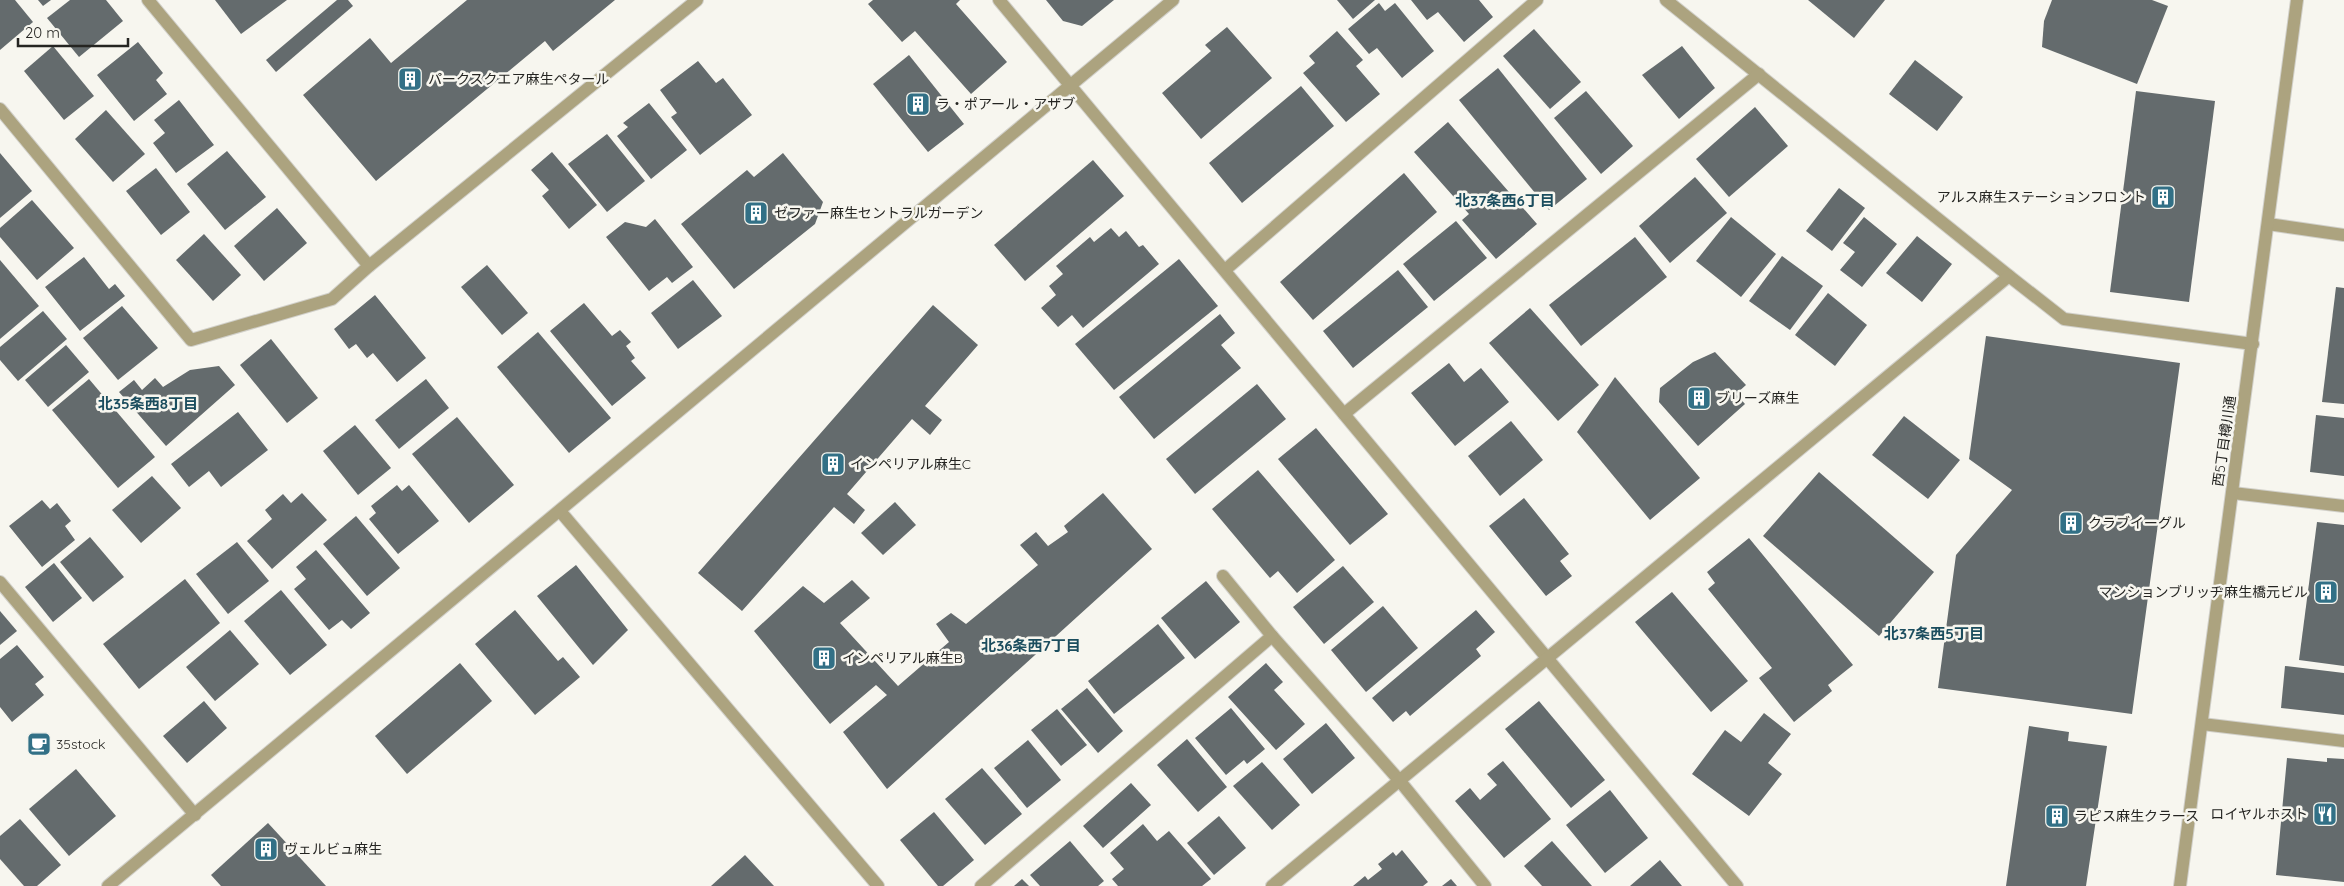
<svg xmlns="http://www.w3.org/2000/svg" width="2344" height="886" font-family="Quicksand,'Noto Sans JP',sans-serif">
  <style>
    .building { fill: #646b6d }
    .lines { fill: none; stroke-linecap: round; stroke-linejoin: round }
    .minor-casing { stroke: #d1d0ca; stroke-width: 14 }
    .tertiary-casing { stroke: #d1d0ca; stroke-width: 14 }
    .minor { stroke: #aca37f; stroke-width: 12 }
    .tertiary { stroke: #aca37f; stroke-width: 12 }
    .labels { text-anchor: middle; stroke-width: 5; stroke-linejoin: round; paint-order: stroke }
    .poi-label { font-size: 14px; fill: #252522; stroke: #f7f6ef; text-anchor: start }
    .street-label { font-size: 14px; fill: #252522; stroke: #f7f6ef }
    .neighbourhood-label { font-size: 15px; font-weight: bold; fill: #1b4d5e; stroke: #f7f6ef }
  </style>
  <rect width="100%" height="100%" fill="#f7f6ef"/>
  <!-- building -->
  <g class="building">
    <path d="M0,0H15L33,22L0,50Z"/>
    <path d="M38,0H51L43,6Z"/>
    <path d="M70,0H106L123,21L79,57L47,18Z"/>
    <path d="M215,0H287L241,34Z"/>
    <path d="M337,0H348L353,6L276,72L266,60Z"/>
    <path d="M467,0H615L553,51L545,41L376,181L303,95L370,38L391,63Z"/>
    <path d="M873,0H960L956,4L1007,62L971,94L915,31L902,42L868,4Z"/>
    <path d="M1046,0H1114L1082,26L1063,21Z"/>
    <path d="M1337,0H1375L1353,19Z"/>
    <path d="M1411,0H1479L1493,17L1464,42L1438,12L1427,20Z"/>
    <path d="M1808,0H1885L1854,38Z"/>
    <path d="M2052,0H2152L2168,6L2137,84L2042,47L2044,21Z"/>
    <path d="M1379,3L1385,11L1395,3L1434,51L1402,78L1377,48L1369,54L1348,29Z"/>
    <path d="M1227,27L1272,78L1201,139L1162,93L1211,51L1205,45Z"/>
    <path d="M1534,29L1581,82L1550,109L1503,56Z"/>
    <path d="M1337,31L1363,60L1356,66L1380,94L1346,122L1303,73L1315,63L1309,56Z"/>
    <path d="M138,42L163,73L156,80L167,94L134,121L97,75Z"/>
    <path d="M53,46L94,96L64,120L24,71Z"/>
    <path d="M1682,46L1715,88L1679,119L1642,75Z"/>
    <path d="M909,55L964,124L928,152L873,84Z"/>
    <path d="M1915,60L1963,97L1937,131L1889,94Z"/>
    <path d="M698,61L716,83L723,78L752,115L700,155L671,117L677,113L660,90Z"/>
    <path d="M1498,68L1587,179L1549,210L1459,100Z"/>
    <path d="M1301,86L1334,126L1242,203L1209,163Z"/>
    <path d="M1586,91L1633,146L1601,174L1554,118Z"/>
    <path d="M2136,91L2215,101L2189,302L2110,292Z"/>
    <path d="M179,100L214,145L176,173L153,143L165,133L154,120Z"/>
    <path d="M649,103L687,150L651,179L617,136L628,127L623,123Z"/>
    <path d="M1755,107L1788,146L1729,197L1696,159Z"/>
    <path d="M106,110L145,154L113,182L75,139Z"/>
    <path d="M1448,122L1537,224L1496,259L1462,220L1469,214L1414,152Z"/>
    <path d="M607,134L645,181L607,212L568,164Z"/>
    <path d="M227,151L266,197L225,230L187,184Z"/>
    <path d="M552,152L597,205L569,229L542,196L549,190L531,170Z"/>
    <path d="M0,153L32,191L0,218Z"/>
    <path d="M783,153L823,202L815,224L734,289L681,224L747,170L754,177Z"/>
    <path d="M1093,160L1124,196L1025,281L994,245Z"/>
    <path d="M156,168L190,212L161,235L126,191Z"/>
    <path d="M1404,173L1437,212L1313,320L1280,282Z"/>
    <path d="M1695,177L1727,213L1670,263L1639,226Z"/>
    <path d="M1839,188L1865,208L1832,251L1806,231Z"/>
    <path d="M32,200L74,248L37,280L0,237V228Z"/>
    <path d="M277,208L307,243L264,281L234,246Z"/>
    <path d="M1731,217L1776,254L1741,297L1696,261Z"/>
    <path d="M1864,217L1897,244L1862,287L1840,270L1855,252L1843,243Z"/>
    <path d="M655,219L693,267L672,283L667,277L649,291L606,237L625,222L646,227Z"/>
    <path d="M1456,221L1487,258L1434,301L1403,264Z"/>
    <path d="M1111,228L1119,237L1126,231L1139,247L1143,245L1159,264L1083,328L1072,315L1058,327L1041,308L1056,295L1049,286L1063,274L1056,266L1090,237L1094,242Z"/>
    <path d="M204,234L241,275L213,301L176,260Z"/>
    <path d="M1917,236L1952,264L1922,302L1886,273Z"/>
    <path d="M1635,237L1667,277L1581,346L1549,305Z"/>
    <path d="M1782,256L1823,286L1790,330L1749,301Z"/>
    <path d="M84,257L109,289L115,284L125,296L80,331L45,287Z"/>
    <path d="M1179,259L1218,306L1114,390L1075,344Z"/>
    <path d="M0,260L39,306L0,339Z"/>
    <path d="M487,265L528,313L502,335L461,287Z"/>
    <path d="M1398,270L1428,307L1353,368L1323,331Z"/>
    <path d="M693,280L722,316L678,349L651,313Z"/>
    <path d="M2336,287L2344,288V404L2322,402Z"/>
    <path d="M1828,293L1867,325L1835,366L1795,335Z"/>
    <path d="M375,295L426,358L397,382L373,353L367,358L356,344L349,349L334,329Z"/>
    <path d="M584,303L612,336L620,330L631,342L626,346L635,358L631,361L646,378L612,406L550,331Z"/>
    <path d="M933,305L978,345L925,406L942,420L930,435L912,419L847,494L865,510L854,524L834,507L742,611L698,573Z"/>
    <path d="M122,306L158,348L118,380L83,338Z"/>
    <path d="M1530,308L1599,385L1558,421L1489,343Z"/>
    <path d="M43,311L67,339L18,381L0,360V347Z"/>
    <path d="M1220,314L1235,333L1221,345L1241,368L1154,439L1119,397Z"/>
    <path d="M538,332L611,418L569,453L497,367Z"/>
    <path d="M1986,336L2180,363L2132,714L1938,688L1956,555L2012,490L1969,459Z"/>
    <path d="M271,339L318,398L287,423L240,365Z"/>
    <path d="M66,345L89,372L48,407L25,380Z"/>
    <path d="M1715,352L1746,385L1736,394L1745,404L1698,446L1659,402L1660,388L1693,362Z"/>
    <path d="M1449,363L1464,382L1481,368L1509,402L1455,446L1411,393Z"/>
    <path d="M219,366L235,385L166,446L119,392L134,380L142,390L155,378L163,387L190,370Z"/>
    <path d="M1615,377L1700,478L1650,520L1577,432Z"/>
    <path d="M89,379L155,457L118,488L52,410Z"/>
    <path d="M426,379L449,408L399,449L375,420Z"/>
    <path d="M1257,384L1286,419L1195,494L1166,459Z"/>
    <path d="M238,412L268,450L221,487L209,471L189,487L171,464Z"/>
    <path d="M2316,415L2344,418V476L2310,472Z"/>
    <path d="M1904,416L1960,460L1928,499L1872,455Z"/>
    <path d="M457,417L514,485L469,523L412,454Z"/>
    <path d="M1511,421L1543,460L1500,496L1468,456Z"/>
    <path d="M355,425L391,468L358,495L323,451Z"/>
    <path d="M1316,428L1388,514L1350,545L1278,459Z"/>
    <path d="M1258,470L1335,560L1297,593L1278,571L1270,578L1212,509Z"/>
    <path d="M1819,472L1934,572L1879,636L1763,536Z"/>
    <path d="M152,476L181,508L141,543L112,510Z"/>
    <path d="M397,485L402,491L409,485L439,521L398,554L369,519L376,513L371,506Z"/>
    <path d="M302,493L327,520L272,569L247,541L272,519L265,510L283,494L291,503Z"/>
    <path d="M1103,493L1152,549L887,789L843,732L887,695L876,685L830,724L754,631L803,586L824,603L852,580L870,598L840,623L898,686L949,642L936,624L951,613L966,624L1038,565L1020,545L1036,532L1048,546L1068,532L1064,526Z"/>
    <path d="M1524,498L1569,554L1560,561L1572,576L1546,596L1489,526Z"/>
    <path d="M42,500L50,509L57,503L71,521L65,526L75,540L42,567L9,526Z"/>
    <path d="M895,502L916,525L883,555L861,533Z"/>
    <path d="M356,516L400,568L367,596L323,544Z"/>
    <path d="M2317,522L2344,525V666L2299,660Z"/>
    <path d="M90,537L124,577L93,602L60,562Z"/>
    <path d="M1749,538L1853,665L1828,685L1832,691L1794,722L1759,678L1772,668L1708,589L1715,583L1707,572Z"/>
    <path d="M237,542L269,581L228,614L196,574Z"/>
    <path d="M316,550L370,613L351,629L342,620L329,630L294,589L306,579L296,567Z"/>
    <path d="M54,563L82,598L53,622L25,587Z"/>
    <path d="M576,565L628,630L593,665L537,596Z"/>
    <path d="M1343,566L1374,602L1324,644L1293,607Z"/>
    <path d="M185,579L220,623L139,689L103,644Z"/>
    <path d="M1206,581L1240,622L1195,659L1161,618Z"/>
    <path d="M281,590L327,645L290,675L244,621Z"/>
    <path d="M1672,592L1748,681L1711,712L1635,622Z"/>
    <path d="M1383,606L1418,648L1366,692L1331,650Z"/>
    <path d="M515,610L558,661L563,657L580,677L535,715L475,644Z"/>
    <path d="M1476,610L1495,632L1476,649L1481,656L1410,716L1406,711L1393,722L1372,698Z"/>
    <path d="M0,611L17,631L0,645Z"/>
    <path d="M1158,624L1185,658L1114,714L1088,681Z"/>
    <path d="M230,630L259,664L215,701L186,667Z"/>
    <path d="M17,645L44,677L35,684L44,695L12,722L0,707V659Z"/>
    <path d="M460,663L492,701L407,774L375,736Z"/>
    <path d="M1266,663L1283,682L1274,690L1305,724L1276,750L1228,697Z"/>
    <path d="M2285,666L2344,673V715L2281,708Z"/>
    <path d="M1087,688L1123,731L1098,753L1061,709Z"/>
    <path d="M204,701L227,728L187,763L163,736Z"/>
    <path d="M1539,701L1605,780L1571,808L1505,729Z"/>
    <path d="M1231,708L1265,749L1247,764L1244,760L1226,775L1195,738Z"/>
    <path d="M1057,709L1087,745L1061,766L1031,730Z"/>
    <path d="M1764,713L1791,734L1768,763L1782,774L1749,816L1692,774L1725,730L1741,742Z"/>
    <path d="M1326,723L1355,758L1312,794L1283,759Z"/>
    <path d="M2029,726L2069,732L2068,741L2107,746L2086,886H2006Z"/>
    <path d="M1187,739L1227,787L1198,812L1157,765Z"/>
    <path d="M1028,740L1061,780L1027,808L994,768Z"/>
    <path d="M2287,758L2327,762V758L2344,759V882L2276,875Z"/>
    <path d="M1503,761L1551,819L1504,858L1455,801L1470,788L1480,800L1497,785L1487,774Z"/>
    <path d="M1262,762L1300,805L1272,830L1233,786Z"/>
    <path d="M982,768L1022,814L985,845L945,799Z"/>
    <path d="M76,769L116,816L69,856L29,809Z"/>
    <path d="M1131,783L1151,805L1103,848L1083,826Z"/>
    <path d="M1610,790L1648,838L1605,873L1566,825Z"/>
    <path d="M934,812L974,860L943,886H938L900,840Z"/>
    <path d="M1219,816L1246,848L1214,875L1187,843Z"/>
    <path d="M20,819L61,865L37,886H24L0,859V836Z"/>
    <path d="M268,823L326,886H221L211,875Z"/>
    <path d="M1143,824L1157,841L1169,831L1211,879L1202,886H1118L1112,879L1124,869L1110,853Z"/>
    <path d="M1070,841L1104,881L1098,886H1040L1030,875Z"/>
    <path d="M1552,841L1592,886H1542L1524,866Z"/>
    <path d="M1402,850L1428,882L1423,886H1353L1365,876L1368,880L1382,869L1378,864L1393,852L1396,856Z"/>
    <path d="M745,855L774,886H711Z"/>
    <path d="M1660,860L1682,886H1630Z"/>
    <path d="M1022,879L1029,886H1014Z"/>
    <path d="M1451,879L1457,886H1442Z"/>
  </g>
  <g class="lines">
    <!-- minor casing -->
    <g class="minor-casing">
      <g id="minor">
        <path d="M148,0L369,266"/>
        <path d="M999,0L1737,886"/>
        <path d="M1666,0L2009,276L2064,319L2253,344"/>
        <path d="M0,109L191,340L332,299L369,266L697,0"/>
        <path d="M2268,224L2344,235"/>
        <path d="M1225,270L1537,0"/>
        <path d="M1344,414L1759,74"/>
        <path d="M2233,493L2344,506"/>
        <path d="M560,511L878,886"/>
        <path d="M1223,576L1272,636L1399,780L1485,886"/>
        <path d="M0,582L195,815"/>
        <path d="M2202,724L2344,741"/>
        <path d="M108,886L1173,0"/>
        <path d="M981,886L1272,636"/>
        <path d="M1272,886L2009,276"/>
      </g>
    </g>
    <!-- tertiary casing -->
    <g class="tertiary-casing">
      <path id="tertiary" d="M2180,886L2297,0"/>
    </g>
    <!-- minor -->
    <use href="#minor" class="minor"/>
    <!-- tertiary -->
    <use href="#tertiary" class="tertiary"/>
  </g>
  <!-- icons -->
  <defs>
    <g id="building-square" transform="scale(1.25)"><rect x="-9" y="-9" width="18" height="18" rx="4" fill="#327086" stroke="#f7f6ef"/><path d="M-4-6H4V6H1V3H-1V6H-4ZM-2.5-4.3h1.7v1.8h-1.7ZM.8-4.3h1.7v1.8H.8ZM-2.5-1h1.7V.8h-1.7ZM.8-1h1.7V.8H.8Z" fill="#fff"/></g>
    <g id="cafe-square" transform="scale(1.25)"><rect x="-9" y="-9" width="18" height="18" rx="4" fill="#327086" stroke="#f7f6ef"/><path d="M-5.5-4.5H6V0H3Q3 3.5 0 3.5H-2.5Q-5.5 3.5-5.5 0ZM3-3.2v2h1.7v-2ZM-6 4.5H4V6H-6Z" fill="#fff"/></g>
    <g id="restaurant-square" transform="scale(1.25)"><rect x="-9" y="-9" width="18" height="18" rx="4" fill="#327086" stroke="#f7f6ef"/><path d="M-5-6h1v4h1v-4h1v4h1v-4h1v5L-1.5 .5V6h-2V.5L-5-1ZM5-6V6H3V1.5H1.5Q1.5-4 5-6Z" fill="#fff"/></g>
  </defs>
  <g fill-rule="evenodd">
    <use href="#building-square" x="410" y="79"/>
    <use href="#building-square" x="918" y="104"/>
    <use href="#building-square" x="2163" y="197"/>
    <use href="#building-square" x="756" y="213"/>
    <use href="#building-square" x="1699" y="398"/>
    <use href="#building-square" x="833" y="464"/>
    <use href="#building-square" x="2071" y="523"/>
    <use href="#building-square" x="2326" y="592"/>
    <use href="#building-square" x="824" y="658"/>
    <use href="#cafe-square" x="39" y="744"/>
    <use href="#restaurant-square" x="2325" y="814"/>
    <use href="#building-square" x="2057" y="816"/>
    <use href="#building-square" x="266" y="849"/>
  </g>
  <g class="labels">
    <!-- poi labels -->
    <g class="poi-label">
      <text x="428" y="84">パークスクエア麻生ペタール</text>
      <text x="936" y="109">ラ・ポアール・アザブ</text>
      <text x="2146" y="202" text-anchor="end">アルス麻生ステーションフロント</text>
      <text x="774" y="218">ゼファー麻生セントラルガーデン</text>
      <text x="1716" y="403">ブリーズ麻生</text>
      <text x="850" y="469">インペリアル麻生C</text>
      <text x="2088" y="528">クラブイーグル</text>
      <text x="2308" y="597" text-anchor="end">マンションブリッヂ麻生橋元ビル</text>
      <text x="842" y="663">インペリアル麻生B</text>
      <text x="56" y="749">35stock</text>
      <text x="2308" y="819" text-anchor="end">ロイヤルホスト</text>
      <text x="2074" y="821">ラピス麻生クラース</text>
      <text x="284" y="854">ヴェルビュ麻生</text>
    </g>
    <!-- street labels -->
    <g class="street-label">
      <text transform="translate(2224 441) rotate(-82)" y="5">西5丁目樽川通</text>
    </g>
    <!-- neighbourhood labels -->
    <g class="neighbourhood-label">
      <text x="1505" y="206">北37条西6丁目</text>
      <text x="148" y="409">北35条西8丁目</text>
      <text x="1934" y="639">北37条西5丁目</text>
      <text x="1031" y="651">北36条西7丁目</text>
    </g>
  </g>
  <!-- scale -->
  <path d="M18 38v8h110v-8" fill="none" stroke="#252522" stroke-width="2.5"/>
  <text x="25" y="38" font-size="15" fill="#252522" stroke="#f7f6ef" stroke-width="4" paint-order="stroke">20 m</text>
</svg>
